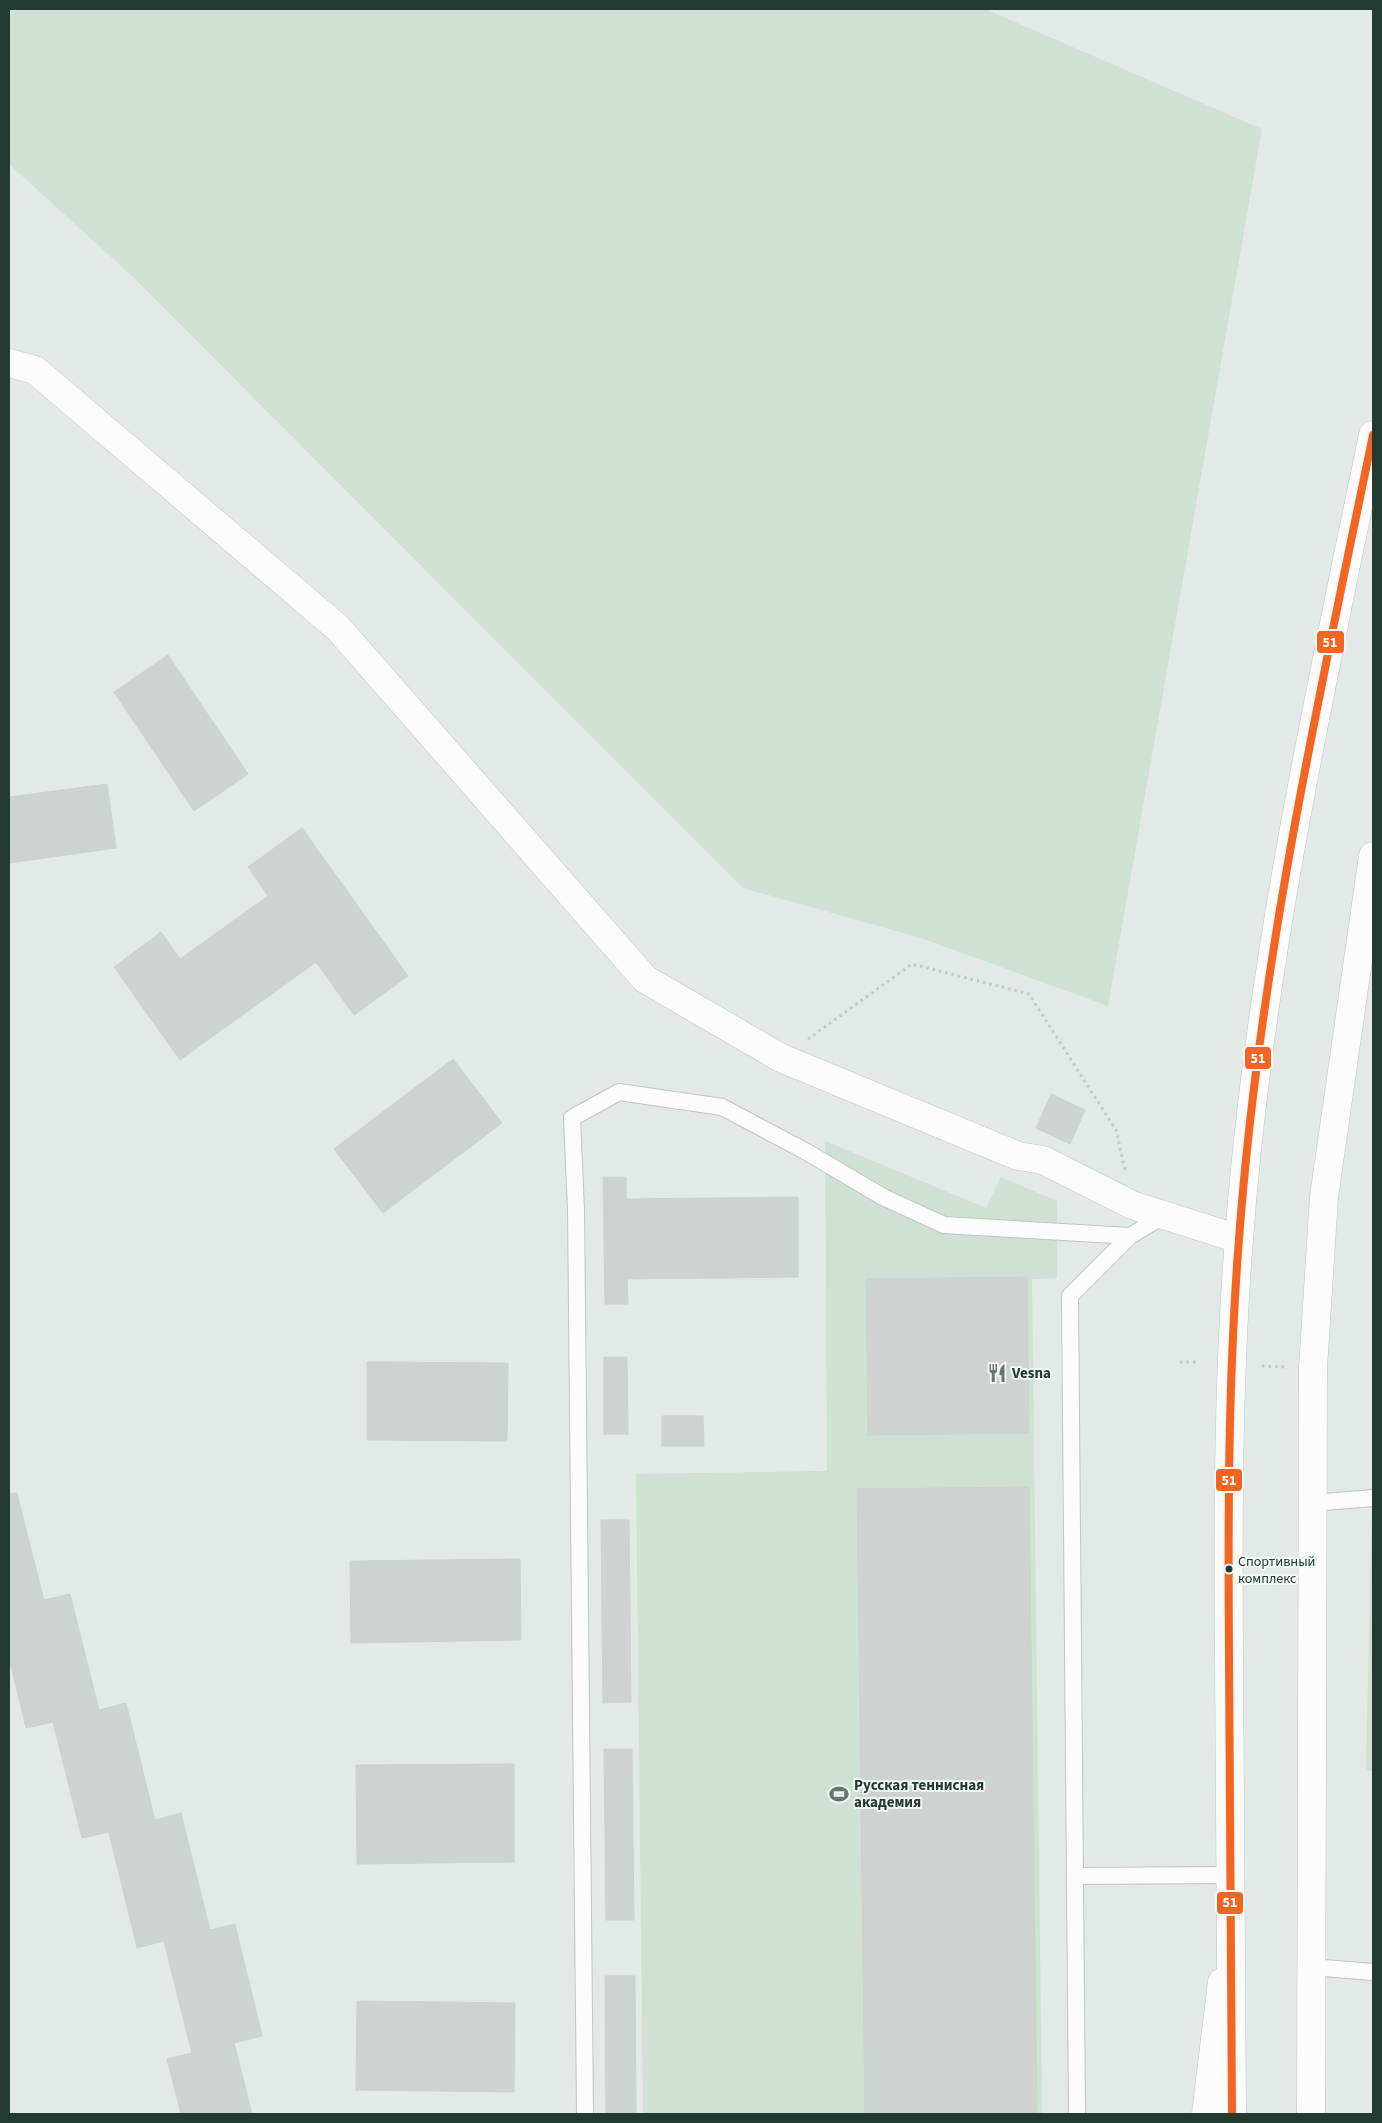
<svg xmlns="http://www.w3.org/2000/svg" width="1382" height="2123" font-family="'Source Sans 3',sans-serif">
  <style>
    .green { fill: #cee1d2 }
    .building { fill: #ced2d0; stroke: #ccd2cf }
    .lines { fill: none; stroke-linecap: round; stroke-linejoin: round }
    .service-casing { stroke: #c0c5c3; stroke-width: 18 }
    .minor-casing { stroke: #c0c5c3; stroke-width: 29 }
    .secondary-casing { stroke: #c0c6c3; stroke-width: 29 }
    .path { stroke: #c0c9c4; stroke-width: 3; stroke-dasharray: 2.5 4; stroke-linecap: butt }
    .service { stroke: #fbfcfb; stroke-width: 16 }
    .minor { stroke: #fbfcfb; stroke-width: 28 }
    .secondary { stroke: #fbfcfb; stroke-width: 28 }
    .bus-1-casing { stroke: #f2f8f4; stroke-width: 11 }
    .bus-1 { stroke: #f26522; stroke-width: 8 }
    .bus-dot { fill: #233a32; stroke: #f2f8f4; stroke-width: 2 }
    .labels { text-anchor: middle; stroke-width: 4; stroke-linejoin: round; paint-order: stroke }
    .bus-label { font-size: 14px; fill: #233a32; stroke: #f2f8f4; text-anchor: start }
    .poi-label { font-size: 15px; font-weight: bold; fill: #233a32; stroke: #f2f8f4; text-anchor: start }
    .line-badge { stroke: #f2f8f4; stroke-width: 2 }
    .badge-label { font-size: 14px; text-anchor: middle; font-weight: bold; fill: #fff }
  </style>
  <rect width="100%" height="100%" fill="#e3e9e6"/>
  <!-- green -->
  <g class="green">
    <path d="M9,9H985L1262,129L1108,1006L924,939L743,888L131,275L9,164Z"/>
    <path d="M825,1141L986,1208L1001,1177L1057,1201V1278L1032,1279L1042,2114H643L636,1474L827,1471Z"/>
    <path d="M1373,1458V1771H1366Z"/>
  </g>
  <!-- building -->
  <g class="building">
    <path d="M168,655L248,774L194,811L114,692Z"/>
    <path d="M107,784L116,848L9,863V797Z"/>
    <path d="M302,828L408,976L354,1015L316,962L180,1060L114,967L161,932L180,959L268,896L248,867Z"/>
    <path d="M453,1059L502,1123L383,1213L334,1149Z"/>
    <path d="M1051,1094L1085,1110L1070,1144L1036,1128Z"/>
    <path d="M603,1177H626V1199L798,1197V1277L627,1279L628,1304H605Z"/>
    <path d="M1027,1277L1029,1433L868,1435L866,1279Z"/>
    <path d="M604,1357H627L628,1434H604Z"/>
    <path d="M367,1362L508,1363L507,1441L367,1440Z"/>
    <path d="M662,1416H703L704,1446H662Z"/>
    <path d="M1029,1487L1037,2114H865L857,1489Z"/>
    <path d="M17,1493L44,1600L70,1594L99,1710L126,1703L155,1820L181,1813L210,1930L235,1924L262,2036L234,2043L252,2114H181L167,2059L192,2053L164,1941L137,1948L109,1832L82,1838L53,1722L26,1728L9,1658V1494Z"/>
    <path d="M601,1520H629L631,1702L603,1703Z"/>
    <path d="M520,1559L521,1640L351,1643L350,1561Z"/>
    <path d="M604,1749H632L634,1920H606Z"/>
    <path d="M514,1764V1862L357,1864L356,1765Z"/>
    <path d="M605,1976H635L636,2114H606Z"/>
    <path d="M357,2001L515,2003L514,2092L356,2090Z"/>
  </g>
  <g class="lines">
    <!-- service casing -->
    <g class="service-casing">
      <g id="service">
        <path d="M1312,1503L1373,1498"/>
        <path d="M1075,1876L1229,1875"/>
        <path d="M1311,1967L1373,1972"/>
        <path d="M585,2114L576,1209L572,1118L619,1092L722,1107L805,1151L883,1197L944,1225L1130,1236L1165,1215"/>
        <path d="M1077,2114L1070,1296L1130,1236"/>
      </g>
    </g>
    <!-- minor casing -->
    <g class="minor-casing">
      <g id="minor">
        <path d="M9,363L35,370L338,628L645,979L781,1058L1018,1156L1043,1160L1132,1205L1239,1239"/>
        <path d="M1206,2114L1222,1982"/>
        <path d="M1311,2114L1313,1368L1324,1197L1373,856"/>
      </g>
    </g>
    <!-- secondary casing -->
    <g class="secondary-casing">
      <path id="secondary" d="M1232,2114C1230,1961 1229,1808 1229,1655C1228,1517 1228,1378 1239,1239C1259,968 1318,701 1373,435"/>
    </g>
    <!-- path -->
    <g class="path">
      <path d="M808,1039L912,964L1029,994L1116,1130L1125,1170"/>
      <path d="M1180,1362H1198"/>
      <path d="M1262,1366L1285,1367"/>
    </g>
    <!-- service -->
    <use href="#service" class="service"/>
    <!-- minor -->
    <use href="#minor" class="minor"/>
    <!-- secondary -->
    <use href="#secondary" class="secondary"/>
    <!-- bus-1 casing -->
    <g class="bus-1-casing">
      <path id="bus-1" d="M1232,2114C1230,1961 1229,1808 1229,1655C1228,1517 1228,1378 1239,1239C1259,968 1318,701 1373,435"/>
    </g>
    <!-- bus-1 -->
    <use href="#bus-1" class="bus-1"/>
  </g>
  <!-- icons -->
  <defs>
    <g id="restaurant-bare" transform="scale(1.5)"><path d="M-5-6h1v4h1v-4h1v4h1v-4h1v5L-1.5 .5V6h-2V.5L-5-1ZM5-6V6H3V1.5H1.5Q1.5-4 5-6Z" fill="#667771" stroke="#f2f8f4" stroke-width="2.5" paint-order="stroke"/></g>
    <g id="stadium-bare" transform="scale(1.5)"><path d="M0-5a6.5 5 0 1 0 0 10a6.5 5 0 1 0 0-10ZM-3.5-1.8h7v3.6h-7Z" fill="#667771" stroke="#f2f8f4" stroke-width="2.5" paint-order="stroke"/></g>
  </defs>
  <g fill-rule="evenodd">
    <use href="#restaurant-bare" x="997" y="1373"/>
    <use href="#stadium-bare" x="839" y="1794"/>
  </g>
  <!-- markers -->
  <circle class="bus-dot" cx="1229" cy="1569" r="4.5"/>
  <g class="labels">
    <!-- bus labels -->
    <g class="bus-label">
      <text x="1238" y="1566">Спортивный<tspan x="1238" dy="17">комплекс</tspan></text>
    </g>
    <!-- poi labels -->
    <g class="poi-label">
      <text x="1012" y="1378">Vesna</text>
      <text x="854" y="1790">Русская теннисная<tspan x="854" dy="17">академия</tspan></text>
    </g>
  </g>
  <g class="line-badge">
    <rect x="1316" y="630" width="29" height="24" rx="5" fill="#f26522"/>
    <rect x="1244" y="1046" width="28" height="24" rx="5" fill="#f26522"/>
    <rect x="1215" y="1468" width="28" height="24" rx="5" fill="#f26522"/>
    <rect x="1216" y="1891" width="28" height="24" rx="5" fill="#f26522"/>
  </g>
  <g class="badge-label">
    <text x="1330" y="647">51</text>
    <text x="1258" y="1063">51</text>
    <text x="1229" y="1485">51</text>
    <text x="1230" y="1907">51</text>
  </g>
  <!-- border -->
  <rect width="1382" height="2123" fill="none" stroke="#233a32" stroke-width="20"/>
</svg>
